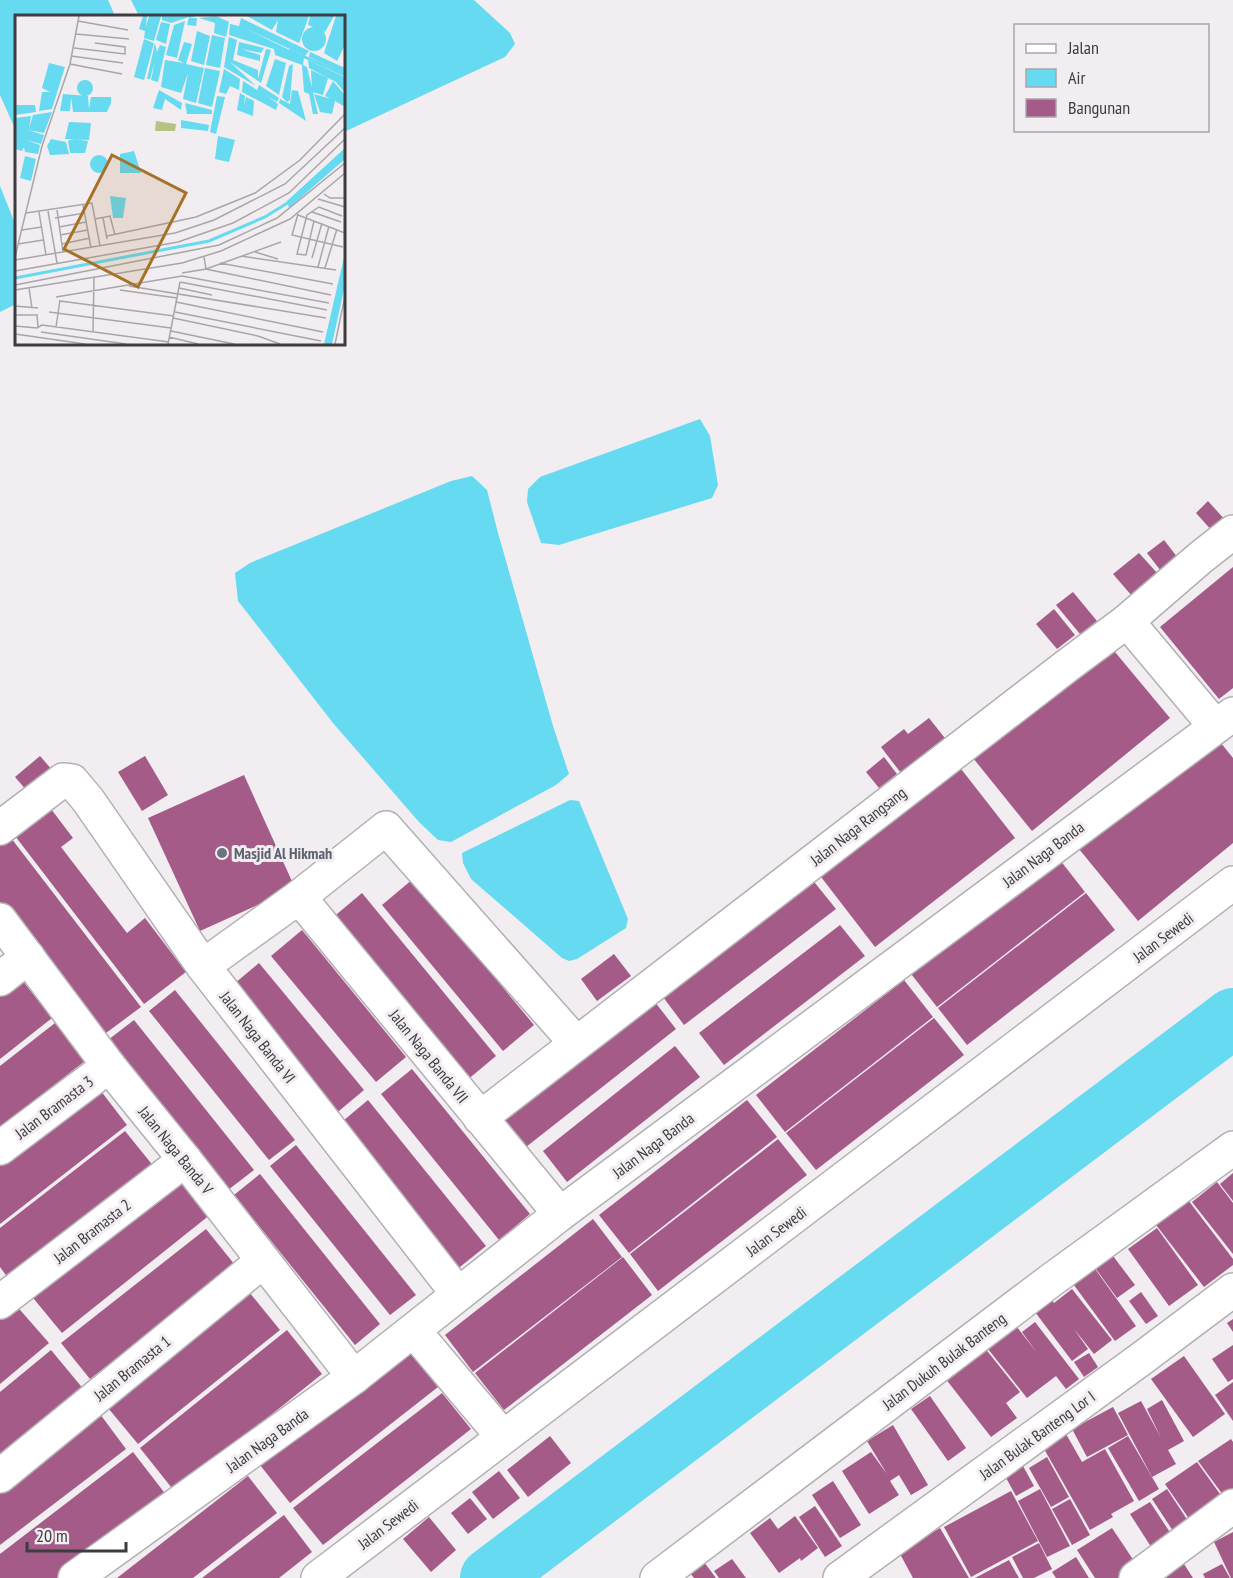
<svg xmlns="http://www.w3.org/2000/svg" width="1233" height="1578" font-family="'PT Sans Narrow',sans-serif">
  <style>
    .water { fill: #65daf1 }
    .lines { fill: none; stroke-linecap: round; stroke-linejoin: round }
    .river { stroke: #65daf1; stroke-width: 60 }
    .building { fill: #a45b87 }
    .minor-casing { stroke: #b3b0b4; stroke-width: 36 }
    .minor { stroke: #fff; stroke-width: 33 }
    .worship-dot { fill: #6b7280; stroke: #f1edf1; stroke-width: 2 }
    .labels { text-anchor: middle; stroke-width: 6; stroke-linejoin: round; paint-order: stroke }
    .street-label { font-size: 16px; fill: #3d3c3e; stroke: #f1edf1 }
    .worship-label { font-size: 16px; font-weight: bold; fill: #5b616d; stroke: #f1edf1; text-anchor: start }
    .inset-river { fill: none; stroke: #65daf1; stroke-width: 3 }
    .inset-road { fill: none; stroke: #a9a6a9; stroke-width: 1.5 }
    .view { fill: #a6722a; fill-opacity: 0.15; stroke: #a6722a; stroke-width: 3 }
    .inset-edge { fill: none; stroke: #3d3c3e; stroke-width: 3 }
  </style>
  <rect width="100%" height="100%" fill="#f1edf1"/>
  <!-- water -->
  <g class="water">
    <path d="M0,0H108L115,16H16V131L0,95Z"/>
    <path d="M131,0H474L510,33L515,44L505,57L344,132V16H139Z"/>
    <path d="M0,186L16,226V304L0,312Z"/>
    <path d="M700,419L710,436L718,485L712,498L559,545L541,543L527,502L528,489L540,477Z"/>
    <path d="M472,476L487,490L498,533L553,726L569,774L556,785L451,842L438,840L419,822L333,723L238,601L235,573L250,563L451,481Z"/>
    <path d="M570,800L579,801L628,919L626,928L577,959L569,961L562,958L471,879L463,863L462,853Z"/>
  </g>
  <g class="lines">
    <!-- river -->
    <path class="river" d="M490,1578L1233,1018"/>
  </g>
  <!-- building -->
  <g class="building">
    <path d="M1208,501L1226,521L1213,532L1196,513Z"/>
    <path d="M1164,540L1178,558L1161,571L1147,553Z"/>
    <path d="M1139,553L1158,574L1132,596L1113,574Z"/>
    <path d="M1233,567V688L1219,699L1160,627Z"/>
    <path d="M1073,592L1097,621L1080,634L1056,605Z"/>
    <path d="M1054,609L1075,635L1057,649L1036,624Z"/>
    <path d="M1110,646L1170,718L1032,831L973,758Z"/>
    <path d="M929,718L948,742L904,777L881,747L904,729L908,734Z"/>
    <path d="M1216,737L1233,758V843L1138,921L1079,849Z"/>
    <path d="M40,756L59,778L34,799L15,777Z"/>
    <path d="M145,756L168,795L142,811L118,772Z"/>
    <path d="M884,757L897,774L879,788L866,772Z"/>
    <path d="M958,765L1015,838L875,947L818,873Z"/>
    <path d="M244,775L295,888L200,931L148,818Z"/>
    <path d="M48,805L73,838L61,847L127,933L145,918L186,972L144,1004L12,832Z"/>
    <path d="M11,838L141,1007L102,1036L0,903V846Z"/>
    <path d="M1056,855L1085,892L937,1007L908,970Z"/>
    <path d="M811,878L836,909L684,1025L660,993Z"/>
    <path d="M413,879L534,1025L503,1051L382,905Z"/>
    <path d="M362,893L496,1056L466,1081L331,919Z"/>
    <path d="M1086,893L1115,930L967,1045L938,1008Z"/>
    <path d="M840,925L865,956L724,1065L699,1033Z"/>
    <path d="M302,930L406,1057L376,1082L271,956Z"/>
    <path d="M614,954L631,976L597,1001L581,979Z"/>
    <path d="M259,963L364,1090L333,1116L228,989Z"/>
    <path d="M22,980L52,1018L0,1059V997Z"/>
    <path d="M904,980L933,1017L785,1132L756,1095Z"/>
    <path d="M175,990L295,1140L269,1160L149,1011Z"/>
    <path d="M651,997L676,1029L526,1147L501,1116Z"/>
    <path d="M934,1018L964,1055L816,1170L786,1133Z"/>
    <path d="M134,1020L254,1170L228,1190L108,1040Z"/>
    <path d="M55,1023L85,1061L0,1127V1066Z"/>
    <path d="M675,1046L700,1077L567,1182L543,1151Z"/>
    <path d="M412,1069L530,1214L499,1240L381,1094Z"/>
    <path d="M94,1082L127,1125L0,1224V1155Z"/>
    <path d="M368,1100L486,1246L455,1271L337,1126Z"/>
    <path d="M747,1100L777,1137L629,1253L599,1215Z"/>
    <path d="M125,1131L159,1173L14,1286L0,1267V1228Z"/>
    <path d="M778,1139L807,1175L658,1291L630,1254Z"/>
    <path d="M296,1145L416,1295L390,1315L270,1166Z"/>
    <path d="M177,1173L211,1214L62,1333L29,1293Z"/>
    <path d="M1233,1173V1201L1220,1184Z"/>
    <path d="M260,1174L380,1324L355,1345L234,1195Z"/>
    <path d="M1217,1182L1233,1203V1254L1192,1202Z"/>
    <path d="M1185,1196L1233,1259V1265L1204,1287L1153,1221Z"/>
    <path d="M593,1219L622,1257L473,1372L445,1335Z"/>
    <path d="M1157,1228L1198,1285L1169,1306L1128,1249Z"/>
    <path d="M206,1229L235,1265L90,1379L61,1343Z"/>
    <path d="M1110,1252L1135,1285L1117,1298L1093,1265Z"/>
    <path d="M623,1257L652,1295L504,1410L475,1373Z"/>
    <path d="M1093,1266L1136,1326L1115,1341L1071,1281Z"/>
    <path d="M245,1287L280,1330L138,1444L103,1402Z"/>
    <path d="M1072,1289L1112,1340L1094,1354L1074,1329L1088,1349L1072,1361L1035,1312L1051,1299L1054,1303Z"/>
    <path d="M1141,1292L1158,1316L1146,1324L1129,1301Z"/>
    <path d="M14,1303L49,1343L0,1384V1314Z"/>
    <path d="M1233,1319V1332L1227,1323Z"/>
    <path d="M1035,1322L1079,1379L1066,1389L1056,1376L1027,1398L988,1349L1017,1327L1037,1353L1022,1332Z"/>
    <path d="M287,1330L322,1374L175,1492L140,1448Z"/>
    <path d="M1233,1345V1379L1228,1382L1212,1359Z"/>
    <path d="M984,1347L1020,1392L1006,1403L1017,1418L991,1437L945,1378Z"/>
    <path d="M51,1350L85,1391L0,1462V1392Z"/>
    <path d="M408,1350L438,1387L290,1503L260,1465Z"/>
    <path d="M1089,1353L1098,1367L1084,1377L1074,1362Z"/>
    <path d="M1184,1356L1225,1414L1193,1437L1151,1379Z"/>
    <path d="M1233,1382V1421L1215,1395Z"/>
    <path d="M442,1393L471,1429L323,1545L293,1508Z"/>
    <path d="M930,1396L966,1448L948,1461L911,1409Z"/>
    <path d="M1162,1400L1184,1441L1168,1450L1176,1464L1152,1477L1118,1413L1141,1401L1161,1438L1147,1409Z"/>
    <path d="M1113,1407L1128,1435L1087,1457L1072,1429Z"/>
    <path d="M97,1410L126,1449L0,1545V1484Z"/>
    <path d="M893,1425L928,1485L911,1495L899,1475L890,1481L899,1495L869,1514L842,1471L871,1452L887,1474L867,1441Z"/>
    <path d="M1066,1434L1082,1462L1105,1449L1134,1501L1111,1514L1113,1517L1090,1530L1043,1447Z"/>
    <path d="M550,1436L571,1463L528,1497L507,1470Z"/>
    <path d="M1128,1436L1159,1489L1139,1501L1108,1448Z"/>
    <path d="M1231,1439L1233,1442V1494L1226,1499L1198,1461Z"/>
    <path d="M133,1452L167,1496L60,1578H0V1554Z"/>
    <path d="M1047,1457L1069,1497L1051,1507L1029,1468Z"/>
    <path d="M1197,1462L1225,1501L1192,1523L1165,1484Z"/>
    <path d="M1023,1466L1034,1486L1016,1496L1005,1476Z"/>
    <path d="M499,1471L520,1498L493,1519L472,1492Z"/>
    <path d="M248,1476L277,1513L193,1578H117Z"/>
    <path d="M833,1481L861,1525L840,1538L812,1495Z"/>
    <path d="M1040,1489L1070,1546L1047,1557L1018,1501Z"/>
    <path d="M1167,1489L1190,1524L1175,1534L1152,1499Z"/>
    <path d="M1011,1491L1038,1541L971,1577L944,1527Z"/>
    <path d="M470,1498L487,1519L468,1534L451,1513Z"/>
    <path d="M1070,1499L1090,1535L1072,1545L1052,1509Z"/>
    <path d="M1150,1502L1175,1540L1155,1553L1130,1514Z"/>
    <path d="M815,1506L842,1546L825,1557L799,1517Z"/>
    <path d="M284,1515L312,1552L279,1578H202Z"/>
    <path d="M795,1516L818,1548L801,1561L800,1558L779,1573L750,1533L770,1518L778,1529Z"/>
    <path d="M429,1517L456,1550L431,1572L403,1539Z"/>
    <path d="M940,1528L969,1578H913L899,1552Z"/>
    <path d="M1112,1528L1140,1570L1127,1578H1095L1077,1550Z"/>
    <path d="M1233,1532V1578H1231L1214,1542Z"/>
    <path d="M1039,1543L1052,1569L1034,1578H1023L1012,1557Z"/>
    <path d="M1076,1557L1089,1578H1056L1052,1572Z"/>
    <path d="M732,1559L746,1578H719L714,1571Z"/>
    <path d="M1009,1560L1019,1578H975Z"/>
    <path d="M704,1562L716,1578H694L690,1573Z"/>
    <path d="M1184,1564L1193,1578H1159Z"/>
    <path d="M1222,1564L1230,1578H1205L1203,1574Z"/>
  </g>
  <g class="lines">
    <!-- minor casing -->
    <g class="minor-casing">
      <g id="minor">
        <path d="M1127,621L1215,726"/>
        <path d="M0,828L63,780L72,781L88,800L203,966L458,1294"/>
        <path d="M299,897L560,1214"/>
        <path d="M0,920L109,1066L185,1160L354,1377"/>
        <path d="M203,966L299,897L386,828L576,1043"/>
        <path d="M0,979L28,957"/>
        <path d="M480,1118L1068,665L1127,621L1200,558L1233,532"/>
        <path d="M0,1148L109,1066"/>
        <path d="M0,1302L185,1160"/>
        <path d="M414,1331L503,1437"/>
        <path d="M0,1476L263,1261"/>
        <path d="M75,1578L354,1377L560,1214L1233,714"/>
        <path d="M318,1578L1233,883"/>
        <path d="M657,1578L1050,1281L1233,1148"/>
        <path d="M840,1578L1141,1359L1233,1290"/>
        <path d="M1136,1578L1233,1506"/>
      </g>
    </g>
    <!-- minor -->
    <use href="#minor" class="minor"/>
  </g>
  <!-- markers -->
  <circle class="worship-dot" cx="222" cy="853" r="6"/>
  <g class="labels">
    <!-- street labels -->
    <g class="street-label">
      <text transform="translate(858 826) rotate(-38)" y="6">Jalan Naga Rangsang</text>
      <text transform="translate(1043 854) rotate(-37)" y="6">Jalan Naga Banda</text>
      <text transform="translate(1163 937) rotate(-37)" y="6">Jalan Sewedi</text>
      <text transform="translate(258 1037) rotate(52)" y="6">Jalan Naga Banda VI</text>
      <text transform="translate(429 1056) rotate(51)" y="6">Jalan Naga Banda VII</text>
      <text transform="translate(54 1107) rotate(-37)" y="6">Jalan Bramasta 3</text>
      <text transform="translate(653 1145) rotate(-37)" y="6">Jalan Naga Banda</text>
      <text transform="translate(176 1150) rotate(51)" y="6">Jalan Naga Banda V</text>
      <text transform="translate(92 1231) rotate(-38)" y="6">Jalan Bramasta 2</text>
      <text transform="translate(776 1231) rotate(-37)" y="6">Jalan Sewedi</text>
      <text transform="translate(944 1361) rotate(-37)" y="6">Jalan Dukuh Bulak Banteng</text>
      <text transform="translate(132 1368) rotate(-39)" y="6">Jalan Bramasta 1</text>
      <text transform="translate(1037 1435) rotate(-36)" y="6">Jalan Bulak Banteng Lor I</text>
      <text transform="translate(267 1440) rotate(-36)" y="6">Jalan Naga Banda</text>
      <text transform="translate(388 1524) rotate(-37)" y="6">Jalan Sewedi</text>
    </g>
    <!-- worship labels -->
    <g class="worship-label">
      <text x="234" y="859">Masjid Al Hikmah</text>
    </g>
  </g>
  <!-- overview -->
  <g transform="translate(15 15)">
    <rect width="330" height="330" fill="#f1edf1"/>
    <path d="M141,106L161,109L160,116H140Z" fill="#b5c483"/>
    <path d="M128,1H132L131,12L134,1H146L139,26L129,23L130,16L124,14ZM147,1H181L174,3H182L181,11L172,10L174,2L156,8L147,5ZM201,1L214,7L211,22L199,18L200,8L184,3ZM232,1H294L284,28L261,17L263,5L257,15ZM295,1H319L310,17L293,10ZM321,1H330V30L322,46L309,38ZM226,3L294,36L290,41L227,12L289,42L288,50L292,52L303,99H298L294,79L289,77L287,50L260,40L259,34L214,20L215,9L224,11ZM170,6L162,43L151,40L159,10ZM146,7L155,9L151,29L141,25ZM287 24a12 12 0 1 1 24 0a12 12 0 1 1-24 0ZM182,16L195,21L189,50L176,46ZM197,20L210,23L205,53L191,50ZM214,22L222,25L218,45L243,55V64L251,34L256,35L246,68L215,47L241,71L209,52ZM129,24L139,28L129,65L119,62ZM169,27L177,29L171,49L189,53L181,88L168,84L173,58L166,78L146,72L150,45L169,48L163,45ZM224,27L249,33L246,38L226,34L245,40V46L222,40ZM140,28L142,37L145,30L151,32L143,67L136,65L140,46L135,64H132ZM295,37L330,53V59L294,42ZM260,44L271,48L264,80L251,71ZM293,45L330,62V78L321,67L294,53ZM34,48L50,52L37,94L24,96L27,77H35L27,73ZM278,49L275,85L272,87L267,82L274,51ZM190,53L205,56L197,92L183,88ZM209,54L225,64L224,75L215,71L211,79L204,77ZM296,55L313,63L308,80L297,77ZM62 73a8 8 0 1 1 16 0a8 8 0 1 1-16 0ZM228,66L242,75L244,70L264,83L262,87L252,81L263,89L261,95L227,77ZM318,66L330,80V92L320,86L317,99L305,97L299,79L316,84L310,81ZM144,75L167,88L166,95L150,84L147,95L138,93ZM277,75L283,76L291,106L264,88L265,84L275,89ZM225,78L230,81L229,90L231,82L239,86L238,101L222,95ZM48,79L73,81L74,94L76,82H96V88L92,97H58L56,82L55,96H45ZM202,81L210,82L201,119L195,117ZM170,88L197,95V99H172ZM0,90H20L21,97L0,100ZM37,97L29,118L13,115L29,120L26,129L11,125L25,130L23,139L10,137L9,132L7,136L0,134V103L16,101L14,114L18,100ZM166,105L194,110L193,116L166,113ZM54,107L76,108L74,125L50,124ZM203,121L220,125L214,147L200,144ZM36,124L51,127L54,139L35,140L32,131ZM58,124L73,126L70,138H55L53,126ZM330,133V144L274,193L272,186ZM119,136L126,158H105V139ZM75 149a9 9 0 1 1 18 0a9 9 0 1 1-18 0ZM10,141L21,144L16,166L5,163ZM95,181L111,183L108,203H98ZM330,238V270L317,329H309Z" fill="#65daf1"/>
    <path class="inset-river" d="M274,35L330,60M0,263L194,226L250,202L274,187"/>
    <path class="inset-road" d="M63,6L113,15M61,19L114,24M59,33L110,39V32L80,28M56,41L108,48M55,49L107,59M309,179L315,183H330M303,184L330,192M68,190L76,233M42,195L48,237M33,196L42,248M24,197L31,240M297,197L326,207M11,198L77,188L85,231M283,199L277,220L328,232M283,200L330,218M40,203L70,198M88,203L92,224M80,204L95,201L100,220M299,206L291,240L282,239L292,200L304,192L327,201M44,212L71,207M7,215L27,212M45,220L73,215M92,221L181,202L240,178L285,145L330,99M3,229L28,225M47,229L75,223M240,237L263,244M226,241L321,255M0,242L27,131L55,49L64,1M189,242L191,254L316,280M297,243L307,208M0,245L160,218L199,205L270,169L330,113M205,248L318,269M303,252L314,211M310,253L322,214M0,256L163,227L218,208L274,178L330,124M167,258L191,254L266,227M165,267L312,295M0,270L204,230L262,203L330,148M114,271L311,303M14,273L17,293M164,273L197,280M0,275L167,248L206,236L275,204L330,158M105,275L162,283M41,282L167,261L314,288M45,286L159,301M161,287L308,317M0,291L23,293M34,297L156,313M160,297L306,326M0,300H22L23,312M158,303L243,321L265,329M0,311L22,313L27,310L154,327M41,312L45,285M156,316L219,329M26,317L111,329M78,317L79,263M0,319L70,329M154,322L183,329M153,329L165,267M320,329L330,281"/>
    <path class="view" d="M97,140L171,178L123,272L49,234Z"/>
    <rect width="330" height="330" class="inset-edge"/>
  </g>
  <!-- legend -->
  <rect x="1014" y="24" width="195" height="108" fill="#f1edf1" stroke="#a9a6a9" stroke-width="1.5"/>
  <rect x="1026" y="44" width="30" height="9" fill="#ffffff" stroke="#a9a6a9" stroke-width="1.5"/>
  <text x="1068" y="54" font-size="18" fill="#3d3c3e">Jalan</text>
  <rect x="1026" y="69" width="30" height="18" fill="#65daf1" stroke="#a9a6a9" stroke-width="1.5"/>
  <text x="1068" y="84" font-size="18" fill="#3d3c3e">Air</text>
  <rect x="1026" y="99" width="30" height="18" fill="#a45b87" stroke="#a9a6a9" stroke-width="1.5"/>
  <text x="1068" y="114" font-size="18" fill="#3d3c3e">Bangunan</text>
  <!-- scale -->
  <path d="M27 1542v9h99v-9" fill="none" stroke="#3d3c3e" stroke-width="3"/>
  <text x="36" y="1542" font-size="18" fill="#3d3c3e" stroke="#f1edf1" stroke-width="4.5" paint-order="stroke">20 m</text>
</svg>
